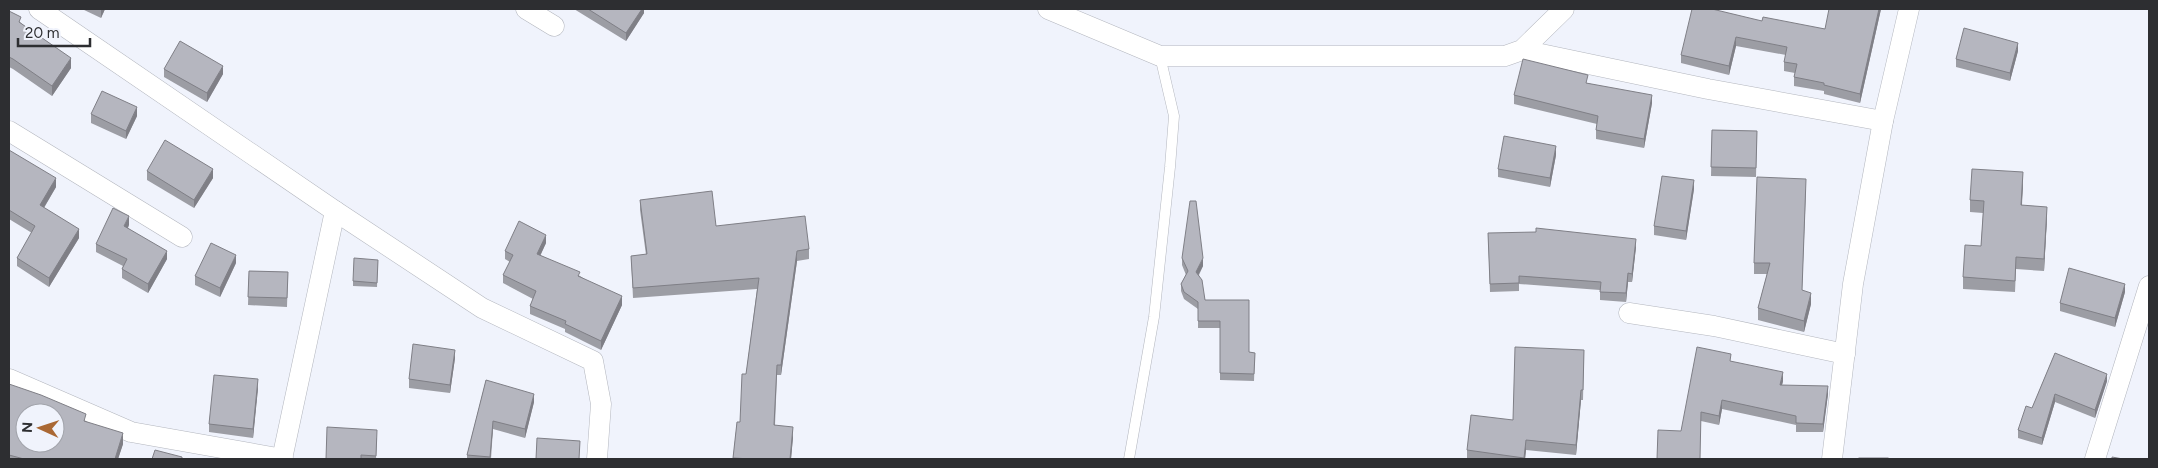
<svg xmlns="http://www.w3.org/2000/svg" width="2158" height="468" font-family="Figtree,sans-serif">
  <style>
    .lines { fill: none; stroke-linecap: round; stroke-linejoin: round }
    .lane-casing { stroke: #b3b6be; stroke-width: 11 }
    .street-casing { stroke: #b3b6be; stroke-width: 21 }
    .lane { stroke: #fff; stroke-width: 10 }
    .street { stroke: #fff; stroke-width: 20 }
    .wall { fill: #9c9da4 }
    .shaded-wall { fill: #7f7f86 }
    .building { fill: #b5b6bf; stroke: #7f7f86; fill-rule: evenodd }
  </style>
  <rect width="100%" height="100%" fill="#f0f3fc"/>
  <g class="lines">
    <!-- lane casing -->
    <g class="lane-casing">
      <path id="lane" d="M1129,459L1154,317L1170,167L1174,116L1160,56"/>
    </g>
    <!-- street casing -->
    <g class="street-casing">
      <g id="street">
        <path d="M39,9L335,211L482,308L593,361L601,404L597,459"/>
        <path d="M526,9L554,26"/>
        <path d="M1048,9L1160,56H1505L1522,50L1564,9"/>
        <path d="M1522,50L1708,89L1883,121"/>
        <path d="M9,131L182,237"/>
        <path d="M1629,313L1714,326L1845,354"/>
        <path d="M9,379L131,432L283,459"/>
        <path d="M282,459L335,211"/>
        <path d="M1832,459L1853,284L1883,121L1909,9"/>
        <path d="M2095,459L2149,286"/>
      </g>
    </g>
    <!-- lane -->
    <use href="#lane" class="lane"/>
    <!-- street -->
    <use href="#street" class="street"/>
  </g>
  <!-- wall -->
  <g class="wall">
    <path d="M82,9H105L101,18Z"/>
    <path d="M574,9H644V13L626,41Z"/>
    <path d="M1881,9L1860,103L1824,94V91L1794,86V77L1795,73L1784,71V62L1786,55L1736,46L1729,75L1681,63V55L1762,21L1825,29Z"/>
    <path d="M9,11L21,23L71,68L52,96L13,69L9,67Z"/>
    <path d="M2018,51L2010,81L1956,67V59Z"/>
    <path d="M164,69L223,74L207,102L164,77Z"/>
    <path d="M1588,83L1652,103L1644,148L1596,139V130L1597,124L1514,104V95Z"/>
    <path d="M91,114L137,116L126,139L91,123Z"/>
    <path d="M1712,130L1757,131L1756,177L1711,176Z"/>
    <path d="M9,150L56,187L44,208L79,238L49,287L17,266V258L32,233L9,219Z"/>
    <path d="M1556,155L1550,187L1498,177V169Z"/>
    <path d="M147,171L213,178L194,208L147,180Z"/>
    <path d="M2023,184L2022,205L2047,218L2044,271L2016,269L2015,292L1963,289V277L1981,246L1983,213L1970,212V200Z"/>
    <path d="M1694,189L1686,240L1654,235V226Z"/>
    <path d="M1806,190L1802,290L1811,304L1804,332L1758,320V308L1767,274H1754V263Z"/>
    <path d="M640,200L716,226L809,249V259L797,261L781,375H777L775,425L793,437L791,459H733L737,422H740L757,289L633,298L631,256L646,255L640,210Z"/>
    <path d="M129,225L128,228L167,259L148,293L122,278V269L123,266L96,252V244Z"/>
    <path d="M1488,233L1636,247L1632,282H1628L1626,302L1600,300V290L1519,284V291L1490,292Z"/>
    <path d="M546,243L540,255L580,276L622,305L601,350L565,332V329L530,314V306L533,299L503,283V275L510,262L505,259V251Z"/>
    <path d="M1182,258L1203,266L1199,275L1205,300L1249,352L1255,353L1254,381L1220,380V328H1198V309L1184,299L1181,291V284L1186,275L1182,265Z"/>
    <path d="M378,260L377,287L353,286V281Z"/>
    <path d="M236,263L220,297L195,285V276Z"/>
    <path d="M249,271L288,272L287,307L248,305Z"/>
    <path d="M2125,292L2115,327L2060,311V303Z"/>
    <path d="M1584,350L1583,400H1581L1576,455L1526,450L1525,459H1467V450L1513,420Z"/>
    <path d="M2055,353L2107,381L2095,418L2055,402L2042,445L2018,438V430L2032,408Z"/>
    <path d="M455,358L450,393L409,388V379Z"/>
    <path d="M1731,361L1783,381L1782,385L1828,394L1823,432H1796V425L1722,409L1719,425L1701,421L1681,431Z"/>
    <path d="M486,380L534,402L525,438L493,429L491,459H467V455Z"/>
    <path d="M9,384L86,421L123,444L118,459H9Z"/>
    <path d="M258,388L253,438L209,432V424Z"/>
    <path d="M377,438L376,459H326Z"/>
  </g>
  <!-- shaded-wall -->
  <g class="shaded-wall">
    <path d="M101,9H105L101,18Z"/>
    <path d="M642,9H644V13L626,41V33Z"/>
    <path d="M1879,9H1881L1860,103V94Z"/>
    <path d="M1736,37V46L1729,75V66Z"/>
    <path d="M2018,43V51L2010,81V73Z"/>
    <path d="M71,58V68L52,96V86Z"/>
    <path d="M223,66V74L207,102V93Z"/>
    <path d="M1652,95V103L1644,148V139Z"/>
    <path d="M137,107V116L126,139V131Z"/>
    <path d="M1556,146V155L1550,187V178Z"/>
    <path d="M213,169V178L194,208V200Z"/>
    <path d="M2023,172V184L2021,217V205Z"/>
    <path d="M56,178V187L40,214V205Z"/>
    <path d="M1694,180V189L1686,240V231Z"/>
    <path d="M2047,207V218L2044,271V259Z"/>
    <path d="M129,216V225L124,235V226Z"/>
    <path d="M79,229V238L49,287V278Z"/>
    <path d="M546,235V243L537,263V254Z"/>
    <path d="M1636,239V247L1632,282V274Z"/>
    <path d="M167,251V259L148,293V284Z"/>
    <path d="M797,251V261L781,375V365Z"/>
    <path d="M236,255V263L220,297V288Z"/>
    <path d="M1203,258V266L1196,279V272Z"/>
    <path d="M1628,273V282L1626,302V293Z"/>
    <path d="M2125,284V292L2115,327V318Z"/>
    <path d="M1811,293V304L1804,332V321Z"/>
    <path d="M622,296V305L601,350V341Z"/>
    <path d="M455,350V358L450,393V385Z"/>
    <path d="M1783,372V381L1780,393V385Z"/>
    <path d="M2107,374V381L2095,418V410Z"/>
    <path d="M258,379V388L253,438V429Z"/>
    <path d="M1828,386V394L1823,432V424Z"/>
    <path d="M1581,390V400L1576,455V445Z"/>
    <path d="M534,394V402L525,438V429Z"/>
    <path d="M2055,394V402L2042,445V438Z"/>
    <path d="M1722,400V409L1719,425V416Z"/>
    <path d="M493,421V429L490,459Z"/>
    <path d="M793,427V437L791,459H790Z"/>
    <path d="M123,433V444L118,459H115Z"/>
    <path d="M1526,440V450L1525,459H1524Z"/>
  </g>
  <!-- building -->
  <g class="building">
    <path d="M588,9H642L626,33Z"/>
    <path d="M1692,9H1712L1762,21L1763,17L1825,29L1829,9H1879L1860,94L1824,85V83L1794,77L1797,64L1784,62L1787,47L1736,37L1729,66L1681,55Z"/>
    <path d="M9,11L21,17L19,22L71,58L52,86L13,59L9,57Z"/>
    <path d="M1964,28L2018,43L2010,73L1956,59Z"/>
    <path d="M180,41L223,66L207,93L164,69Z"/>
    <path d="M1523,59L1588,75L1586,83L1652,95L1644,139L1596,130L1598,116L1514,95Z"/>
    <path d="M102,91L137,107L126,131L91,114Z"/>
    <path d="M1712,130L1757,131L1756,168L1711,167Z"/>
    <path d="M1504,136L1556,146L1550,178L1498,169Z"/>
    <path d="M165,140L213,169L194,200L147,171Z"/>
    <path d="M9,150L56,178L40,205L79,229L49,278L17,258L35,226L9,210Z"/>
    <path d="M1972,169L2023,172L2021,205L2047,207L2044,259L2016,257L2015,281L1963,277L1965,245L1981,246L1984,201L1970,200Z"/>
    <path d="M1662,176L1694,180L1686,231L1654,226Z"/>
    <path d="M1757,177L1806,179L1802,290L1811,293L1804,321L1758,308L1770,263H1754Z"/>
    <path d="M712,191L716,226L805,216L809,249L797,251L781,365H777L774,425L793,427L790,459H752L733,458L737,422H740L742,374H746L759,278L633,288L631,256L647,254L640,200Z"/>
    <path d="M1190,201H1196L1203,258L1196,272L1202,280L1205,300H1249V352L1255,353L1254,374L1220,373V321H1198V302L1184,292L1181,284L1188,271L1182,258Z"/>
    <path d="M113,208L129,216L124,226L167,251L148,284L122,269L127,259L96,244Z"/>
    <path d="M519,221L546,235L537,254L580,272L578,276L622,296L601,341L565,324L566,321L530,306L536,291L503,275L513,255L505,251Z"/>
    <path d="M1536,228L1636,239L1632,274L1628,273L1626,293L1600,292L1601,282L1519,276V283L1490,284L1488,233L1536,232Z"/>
    <path d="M211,243L236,255L220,288L195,276Z"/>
    <path d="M354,258L378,260L377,283L353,281Z"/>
    <path d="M2069,268L2125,284L2115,318L2060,303Z"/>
    <path d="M249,271L288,272L287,298L248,297Z"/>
    <path d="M413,344L455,350L450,385L409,379Z"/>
    <path d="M1515,347L1584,350L1583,390H1581L1576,445L1526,440L1524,458L1467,450L1471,415L1513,420Z"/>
    <path d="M1697,347L1731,354L1730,361L1783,372L1780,385L1828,386L1823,424L1796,423V416L1722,400L1719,416L1701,412L1700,459H1657L1658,430L1681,431Z"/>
    <path d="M2055,353L2107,374L2095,410L2055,394L2042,438L2018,430L2026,406L2032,408Z"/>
    <path d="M214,375L258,379L253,429L209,424Z"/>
    <path d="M486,380L534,394L525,429L493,421L490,457L467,455Z"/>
    <path d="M9,384L41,395L86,414L84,421L123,433L115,459H24L9,455ZM25,413H55V443H25Z"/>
    <path d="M327,427L377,430L376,456L361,455V459H326Z"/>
    <path d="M537,438L580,441L579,459H536Z"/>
    <path d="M155,450L182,457V459H186H152Z"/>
    <path d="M2112,457L2123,459H2112Z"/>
    <rect x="1859" y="458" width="29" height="1"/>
  </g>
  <!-- border -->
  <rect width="2158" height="468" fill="none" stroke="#2d2e31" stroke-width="20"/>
  <!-- north arrow -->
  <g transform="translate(40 428) rotate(273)"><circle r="24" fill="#f0f3fc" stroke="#a2a4ab"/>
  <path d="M0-4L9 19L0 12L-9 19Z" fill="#aa6834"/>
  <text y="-8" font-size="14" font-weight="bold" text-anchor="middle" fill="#2d2e31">N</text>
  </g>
  <!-- scale -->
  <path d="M18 38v8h72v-8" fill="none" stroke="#2d2e31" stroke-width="2.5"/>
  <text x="25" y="38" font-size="15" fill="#2d2e31" stroke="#f0f3fc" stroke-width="4" paint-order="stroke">20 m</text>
</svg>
